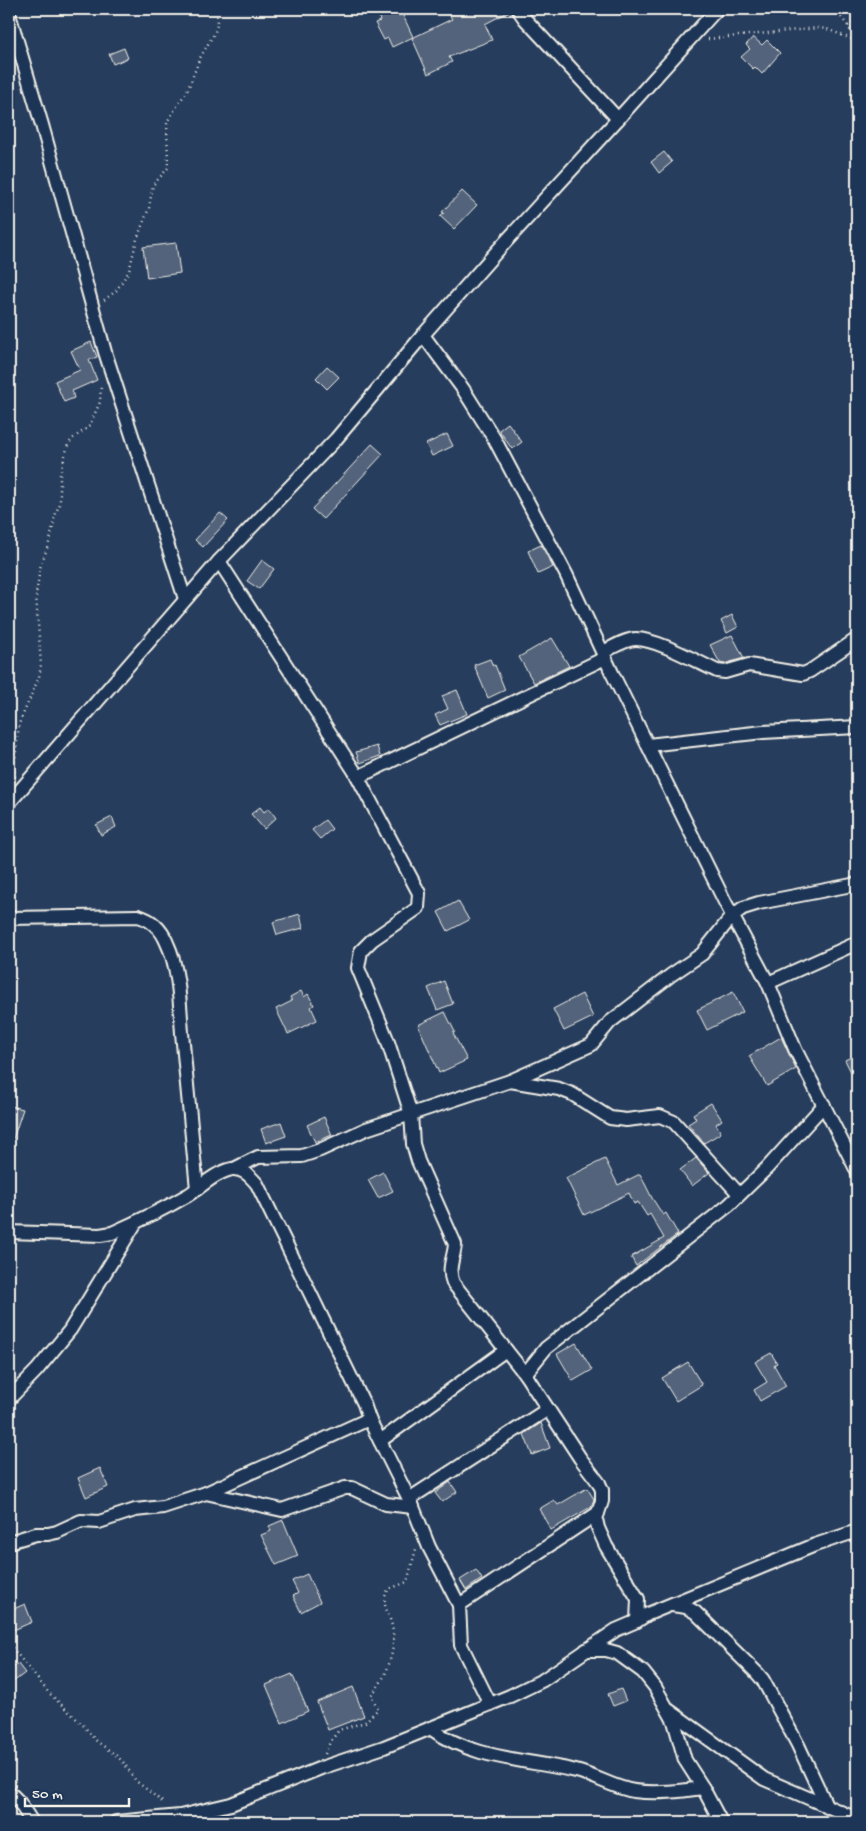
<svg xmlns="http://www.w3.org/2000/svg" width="866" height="1831" font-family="'Gochi Hand',sans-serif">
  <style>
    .building { fill: #52647b; stroke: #f4f1e8 }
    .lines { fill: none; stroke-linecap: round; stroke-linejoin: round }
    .minor-casing { stroke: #f4f1e8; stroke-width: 16 }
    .path { stroke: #f4f1e8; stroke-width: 2.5; stroke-dasharray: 1 4; stroke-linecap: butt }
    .minor { stroke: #1d3557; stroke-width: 12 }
  </style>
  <rect width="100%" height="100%" fill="#263d5d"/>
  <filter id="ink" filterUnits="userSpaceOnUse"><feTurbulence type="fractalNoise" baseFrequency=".02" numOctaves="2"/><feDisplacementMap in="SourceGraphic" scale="10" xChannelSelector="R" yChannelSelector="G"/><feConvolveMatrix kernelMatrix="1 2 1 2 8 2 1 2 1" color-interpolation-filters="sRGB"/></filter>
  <g filter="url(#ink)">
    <!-- building -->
    <g class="building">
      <path d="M458,9H510V11L485,24L492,40L449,57L452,62L428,74L412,38L452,19L449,14Z"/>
      <path d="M391,11L392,15L401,11L413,37L392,47L388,38L384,40L375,23L380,21L379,17Z"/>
      <path d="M753,37L762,45L767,40L780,53L762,74L755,67L753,69L741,57L750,49L746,45Z"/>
      <path d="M124,48L128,58L113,64L109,54Z"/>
      <path d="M664,152L672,162L659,173L651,162Z"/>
      <path d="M462,191L477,205L454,229L440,216L444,213L442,212Z"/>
      <path d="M176,243L180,273L147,278L143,247Z"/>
      <path d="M91,342L97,357L89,360L97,380L72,391L74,398L64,402L55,381L80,370L71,351Z"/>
      <path d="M327,366L339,377L327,389L316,378Z"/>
      <path d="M508,423L522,442L512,449L499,430Z"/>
      <path d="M447,434L453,446L432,456L426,444Z"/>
      <path d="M372,444L383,454L323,519L312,509Z"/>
      <path d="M220,513L228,520L203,547L195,540Z"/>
      <path d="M541,545L553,567L538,574L528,551Z"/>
      <path d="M262,560L274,569L259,589L247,581Z"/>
      <path d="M732,615L738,627L727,633L721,621Z"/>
      <path d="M732,635L744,658L724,664L720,663L710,645Z"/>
      <path d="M552,638L569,666L534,683L519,657Z"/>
      <path d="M490,659L493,666L495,665L505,690L488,698L474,665Z"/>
      <path d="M457,690L467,714L440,725L435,715L448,709L442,696Z"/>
      <path d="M377,746L380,756L360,763L356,752Z"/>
      <path d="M260,807L264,812L269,808L276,818L264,829L251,814Z"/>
      <path d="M112,817L116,827L101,835L96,825Z"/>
      <path d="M325,820L332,829L320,839L312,830Z"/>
      <path d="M458,901L469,920L448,931L438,912Z"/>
      <path d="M300,914L303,928L277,935L273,922Z"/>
      <path d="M444,981L453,1004L437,1010L428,988Z"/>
      <path d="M301,991L304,997L308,994L314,1005L311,1007L317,1020L288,1034L276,1009L292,1001L290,997Z"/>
      <path d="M733,992L743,1012L707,1030L697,1010Z"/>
      <path d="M582,994L593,1017L564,1031L553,1009Z"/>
      <path d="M445,1012L455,1032L453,1033L467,1060L439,1073L418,1025Z"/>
      <path d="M781,1037L796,1069L767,1086L749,1056Z"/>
      <path d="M857,1054V1084L845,1060Z"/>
      <path d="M711,1103L722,1120L716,1124L721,1133L704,1143L688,1124L696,1119L693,1114Z"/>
      <path d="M11,1106L23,1109L11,1145L9,1144V1112Z"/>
      <path d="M324,1117L332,1135L315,1142L307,1125Z"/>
      <path d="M281,1122L286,1136L266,1143L261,1129Z"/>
      <path d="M696,1158L709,1173L692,1186L680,1170Z"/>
      <path d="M605,1159L618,1185L640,1174L652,1198L663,1215L666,1213L678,1234L636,1266L631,1257L664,1238L650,1214L647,1216L638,1202L634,1204L629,1193L584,1215L566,1178Z"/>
      <path d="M383,1172L393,1191L378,1198L368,1180Z"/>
      <path d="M576,1343L592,1370L573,1381L557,1354Z"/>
      <path d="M771,1353L777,1363L774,1365L786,1386L760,1401L754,1390L767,1382L755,1362Z"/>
      <path d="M688,1362L702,1385L676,1401L662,1378Z"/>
      <path d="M541,1423L550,1448L532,1455L524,1434Z"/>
      <path d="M100,1468L108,1487L86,1497L78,1478Z"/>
      <path d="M450,1482L457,1492L442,1502L435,1493Z"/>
      <path d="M587,1488L594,1499L591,1507L551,1530L539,1509L554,1500L558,1505Z"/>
      <path d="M283,1520L298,1556L276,1565L261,1535L271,1531L269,1526Z"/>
      <path d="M476,1570L482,1579L466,1590L460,1580Z"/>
      <path d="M307,1574L320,1602L301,1612L293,1596L298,1593L292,1581Z"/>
      <path d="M25,1604L32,1622L9,1632V1611Z"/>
      <path d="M18,1664L25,1673L9,1685V1671Z"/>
      <path d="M292,1674L308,1711L282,1723L266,1685Z"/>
      <path d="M353,1687L364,1716L328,1730L317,1702Z"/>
      <path d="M621,1689L626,1701L613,1706L608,1694Z"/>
    </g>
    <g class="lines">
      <!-- minor casing -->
      <g class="minor-casing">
        <g id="minor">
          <path d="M518,9L525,19L618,119"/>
          <path d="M9,14L42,125L105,352L185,599"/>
          <path d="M423,335L463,389L495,440L566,574L613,675L725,902L768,983L795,1049L857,1171"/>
          <path d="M219,561L355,772L419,893L418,908L372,940L361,951L358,968L387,1039L411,1114L413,1144L418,1161L455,1244C454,1259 447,1267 453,1283L525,1374L580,1458L599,1483L602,1490V1501L596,1519L598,1528L606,1546L638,1599L637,1621"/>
          <path d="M603,652C612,648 625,639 636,639C657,639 697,662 717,671L725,672L749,665L803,674L810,671L857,639"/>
          <path d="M648,745L763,732L857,727"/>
          <path d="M358,777L605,658"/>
          <path d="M9,803L219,561L336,439L423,335L499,249L618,119L717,9"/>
          <path d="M9,918L138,916C152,920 161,928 167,943C179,968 180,1005 182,1033C187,1085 192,1137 197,1189"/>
          <path d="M768,983L857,943"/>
          <path d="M510,1081L559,1089L572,1094L610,1118L626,1120L660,1116L674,1122L739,1194"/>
          <path d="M234,1169L258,1157L302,1156L320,1150L366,1129L510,1081L591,1045L610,1022L671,975L702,954L732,916L743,908L759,903L857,884"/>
          <path d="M9,1232L100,1235L112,1233C137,1222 164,1209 188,1195C201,1187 216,1172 232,1169C243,1168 250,1176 257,1184L364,1404L369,1419L413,1507L429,1547L459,1605L461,1645L490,1704"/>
          <path d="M525,1374L546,1348L729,1205L767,1168L824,1105"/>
          <path d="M9,1399L37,1370L70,1330L136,1222"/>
          <path d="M380,1441L506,1350"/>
          <path d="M206,1493L282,1510L345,1488H352L386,1504L413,1507"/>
          <path d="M409,1499L548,1409"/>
          <path d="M9,1542L36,1534H48L57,1532L81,1521L99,1522L135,1510L163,1507L206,1493L369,1419"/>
          <path d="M459,1605L598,1513"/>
          <path d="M672,1605L686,1607L695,1612L757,1673L763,1680L798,1745L827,1807"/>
          <path d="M586,1650H606L617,1653L643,1672L655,1687L674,1721L685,1760L703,1788L721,1822"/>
          <path d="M670,1711L764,1779L857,1819"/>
          <path d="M430,1728C474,1760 526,1759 576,1771C596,1776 614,1788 634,1791C657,1794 681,1791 703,1788"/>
          <path d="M9,1792L19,1802L32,1822"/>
          <path d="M116,1822L180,1816L231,1804L321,1768L384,1747L510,1696L543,1680L616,1630L637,1621L648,1614L815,1545L857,1531"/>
        </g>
      </g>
      <!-- path -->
      <g class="path">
        <path d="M835,9L848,26L857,43"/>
        <path d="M848,26L857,21"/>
        <path d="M708,39L818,28L827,29L856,41"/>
        <path d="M104,300L116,291L129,271L137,239L149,208L153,185L168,168L167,122L188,89L200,58L215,32L217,25V9"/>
        <path d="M15,777L14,769L19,724L39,677L41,665L36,595L40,568L50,540L56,512L60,504V474L68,445L72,439L89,427L100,402L101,385"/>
        <path d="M9,1644L49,1693L84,1726L95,1740L117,1756L124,1763L136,1781L165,1804"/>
        <path d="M325,1754L330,1742L339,1730L365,1722L378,1709L371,1695C387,1679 397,1648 392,1626C389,1612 379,1602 389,1589L407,1582L416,1549"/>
      </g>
      <!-- minor -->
      <use href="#minor" class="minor"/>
    </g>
  </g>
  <!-- margin -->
  <rect width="866" height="1831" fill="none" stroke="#1d3557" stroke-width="30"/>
  <rect x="15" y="15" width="836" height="1801" fill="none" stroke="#f4f1e8" stroke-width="2" filter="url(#ink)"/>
  <!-- scale -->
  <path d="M25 1798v8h104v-8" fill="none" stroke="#f4f1e8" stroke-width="2.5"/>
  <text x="32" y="1798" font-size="15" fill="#f4f1e8" stroke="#1d3557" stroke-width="4" paint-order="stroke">50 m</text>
</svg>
